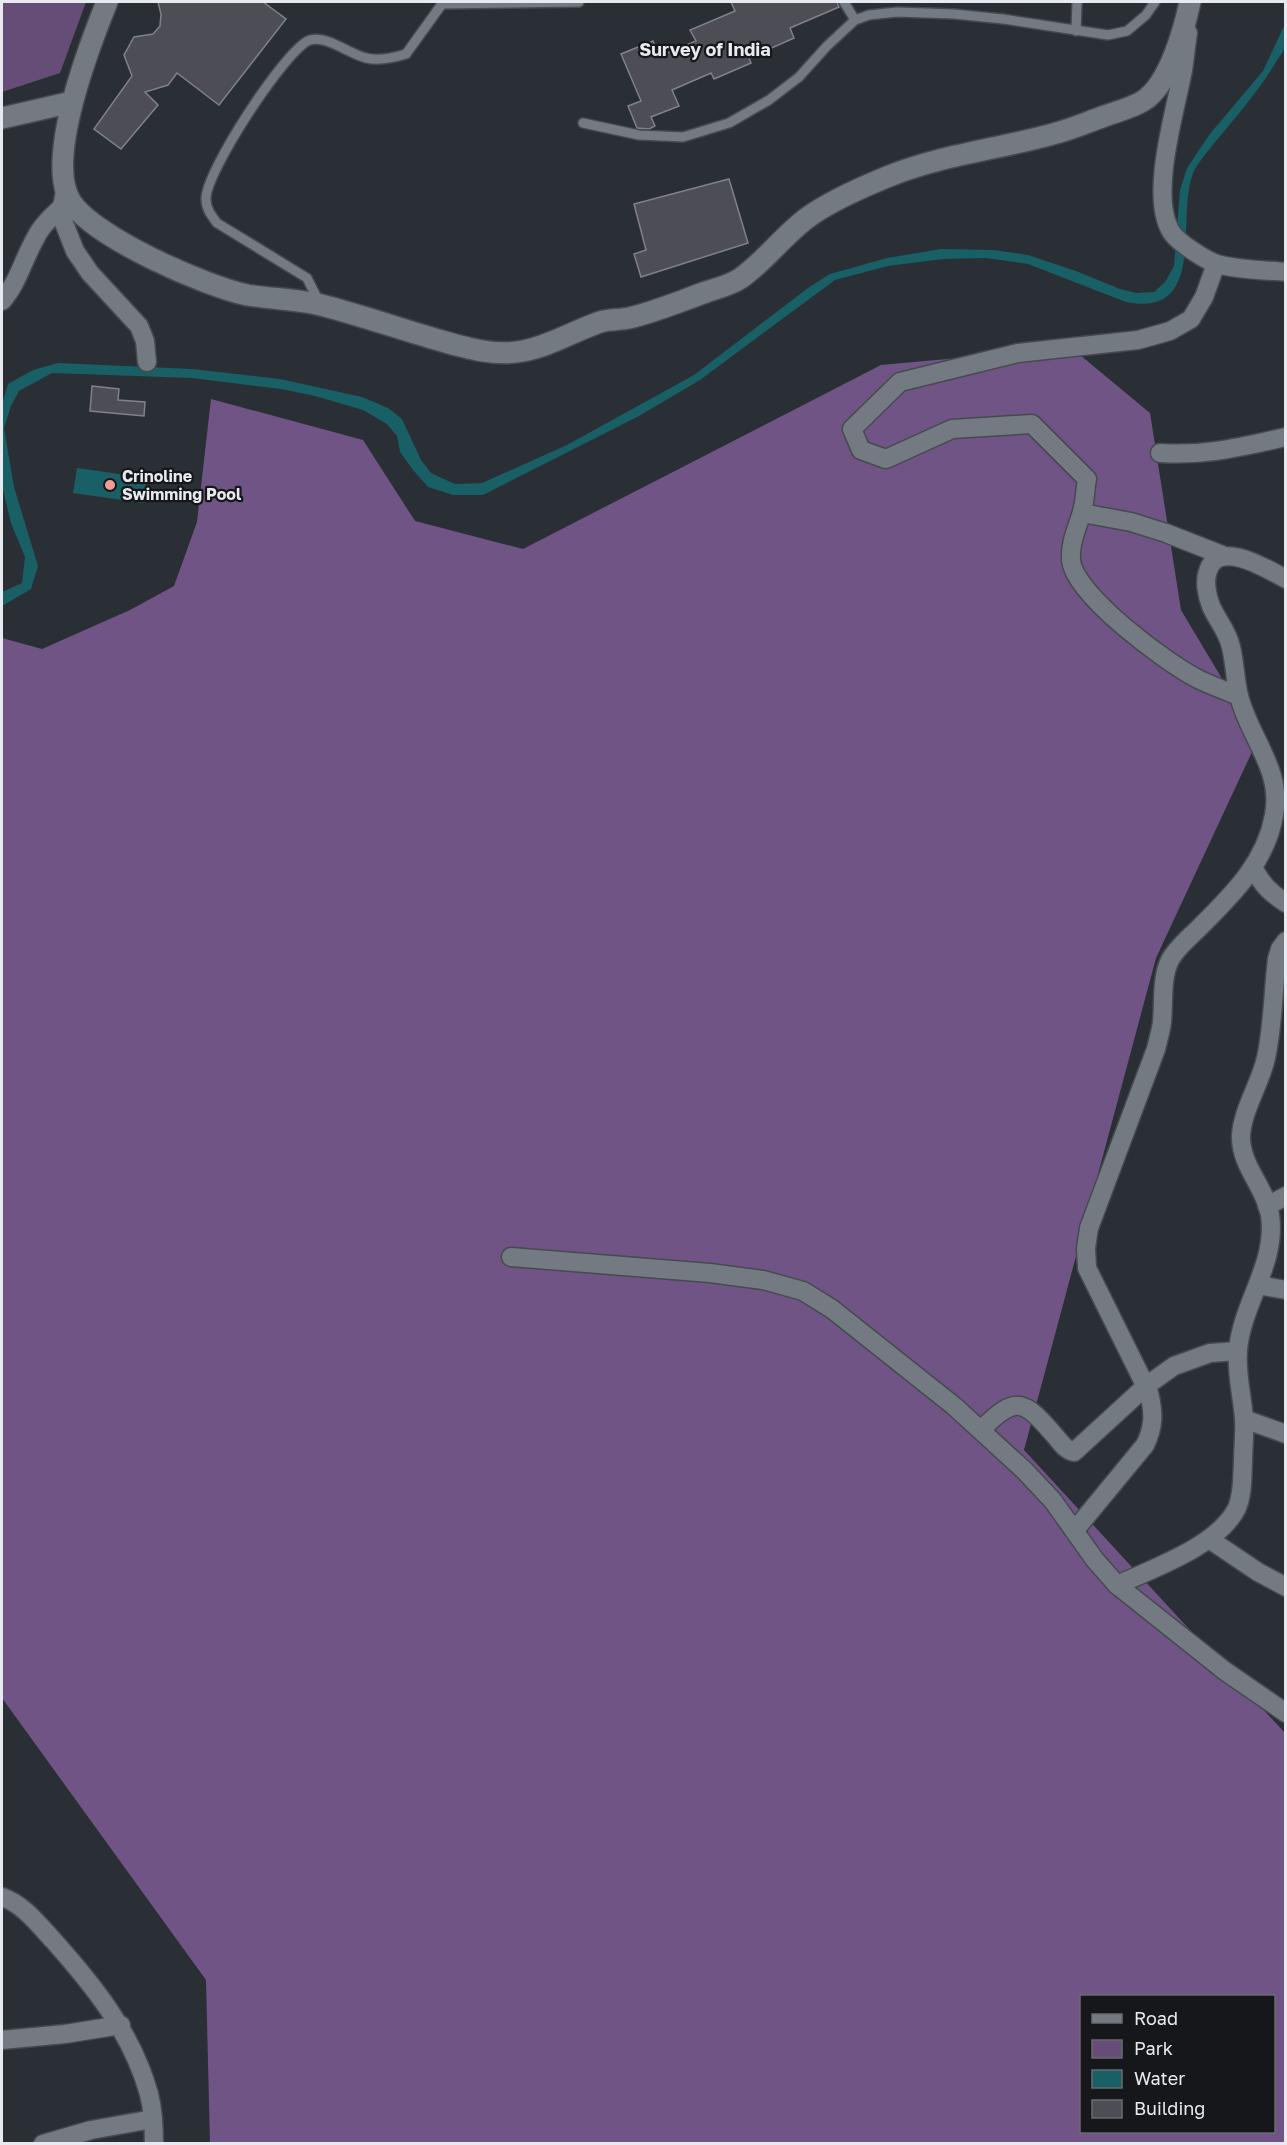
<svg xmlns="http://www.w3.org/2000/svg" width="1287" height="2145" font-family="'Golos Text',sans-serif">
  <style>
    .green { fill: #654d77 }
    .forest { fill: #715486; fill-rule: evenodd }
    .water { fill: #195f66 }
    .building { fill: #4d4d56; stroke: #80818a; stroke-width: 1.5 }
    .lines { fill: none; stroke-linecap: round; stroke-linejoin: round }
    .service-casing { stroke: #464a4f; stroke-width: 12 }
    .minor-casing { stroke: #464a4f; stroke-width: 21 }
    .tertiary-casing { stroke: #464a4f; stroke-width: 24 }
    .service { stroke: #747a82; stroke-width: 9 }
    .minor { stroke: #747a82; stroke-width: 18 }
    .tertiary { stroke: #747a82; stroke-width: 21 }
    .poi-dot { fill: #f59c90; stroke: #15171a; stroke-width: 2 }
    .labels { text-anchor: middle; stroke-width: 4.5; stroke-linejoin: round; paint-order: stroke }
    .poi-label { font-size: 16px; font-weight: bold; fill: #e7eaef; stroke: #15171a; text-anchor: start }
    .neighbourhood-label { font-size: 18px; font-weight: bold; fill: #e7eaef; stroke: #15171a }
  </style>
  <rect width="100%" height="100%" fill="#2a2f36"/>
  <!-- green -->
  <path class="green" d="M2,2H86L60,73L2,92Z"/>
  <!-- forest -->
  <path class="forest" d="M1013,353L1080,355L1150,413L1181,610L1258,739L1156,958L1024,1450L1285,1733V2143H210L206,1980L2,1698V638L42,649L130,610L174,586L197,522L211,399L363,440L415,521L523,549L881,365ZM1082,1996H1274V2132H1082Z"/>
  <!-- water -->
  <g class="water">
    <path d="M1285,24C1285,30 1287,40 1285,46C1284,52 1279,57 1276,62C1258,92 1234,119 1212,146C1205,155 1195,166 1192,176C1177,223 1206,318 1126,302L1028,264L986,258L943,259L888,266L835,280L700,380L639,416L483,495H453L428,487L413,470L400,452L397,436L387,424L363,410L315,396L281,389L192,378L52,373L19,391L11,406L4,428L14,487L38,566L31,589L2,606V592L22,583L25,557L11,523L2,486V404L8,384L33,370L58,363L192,369L280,379L362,397L388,408L402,419L421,460L431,473L455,484L482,483L567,445L694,375L808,288L830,274L887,258L941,249L994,250L1028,255L1076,271L1120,289L1137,293L1154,292L1165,282L1174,266L1180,190L1187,168L1209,135L1263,71Z"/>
    <path d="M77,468L147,478L144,503L73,493Z"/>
  </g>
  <!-- building -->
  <g class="building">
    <path d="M158,2H263L286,19L219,105L177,73L168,85L145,92L158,105L121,149L94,129L132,76L124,55L134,37L153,34L160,26L161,14Z"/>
    <path d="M731,2H837L839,7L790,28L794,38L749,58L751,63L714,79L711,73L672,90L679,106L651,117L655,126L649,129L637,128L628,106L641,101L621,54L653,41L660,56L696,41L690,30L735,11Z"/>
    <path d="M729,179L748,243L641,277L634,254L646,250L634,204Z"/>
    <path d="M92,386L119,389L118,400L145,402L144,416L90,411Z"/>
  </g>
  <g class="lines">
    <!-- service casing -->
    <g class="service-casing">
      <g id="service">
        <path d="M844,2L855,20"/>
        <path d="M1076,31L1077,2"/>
        <path d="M583,123L639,135L683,137L729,123L769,100L799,77L827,46L855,20L869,15L897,12L954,14L1003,19L1108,35L1127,31L1146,15L1155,2"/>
        <path d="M319,302L307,278L217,223C211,215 206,209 206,199C205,173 286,48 310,40C327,35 349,54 366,58C379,61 393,58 406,54L442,4L579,2"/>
      </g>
    </g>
    <!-- minor casing -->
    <g class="minor-casing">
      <g id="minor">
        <path d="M1188,33C1186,45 1185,58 1183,70C1176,109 1148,198 1172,233C1179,243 1205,260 1217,264C1238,270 1263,270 1286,272"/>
        <path d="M66,186L62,207L64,223L75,251L90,273L139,326L145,341L147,362"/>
        <path d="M1216,264L1204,297L1191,319L1170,331L1138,340L1018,353L900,382L852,429L861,450L886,459L952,429L1032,424L1087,479C1085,490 1085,504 1081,515C1076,531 1070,543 1071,560C1074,595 1169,665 1200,680C1213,686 1226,691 1239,696"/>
        <path d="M2,301C18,283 23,260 35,239C41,226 52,216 62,207"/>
        <path d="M1160,453C1207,456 1240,447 1286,437"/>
        <path d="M1082,513L1131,522L1166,533L1222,555"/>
        <path d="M1253,868C1262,884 1270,893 1286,903"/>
        <path d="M1267,1206L1286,1196"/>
        <path d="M511,1257L710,1273L763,1280L803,1291L832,1309L954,1406L1025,1471L1053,1501L1095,1560L1117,1585L1225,1671L1286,1713"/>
        <path d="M1258,1285L1286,1290"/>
        <path d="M1244,1419L1286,1434"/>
        <path d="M981,1430C1017,1393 1025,1401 1056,1437C1061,1443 1065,1450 1074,1452L1146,1386L1174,1366L1210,1353L1238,1351"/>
        <path d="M1075,1530L1145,1445C1154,1427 1154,1413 1149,1393L1087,1268L1086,1248L1089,1228L1156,1049C1158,1040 1161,1031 1162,1022C1164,1003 1161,978 1170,960C1177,947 1191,936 1201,926C1233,894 1266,862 1274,815C1283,770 1249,737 1239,696C1235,680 1235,663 1231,647C1228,632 1217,620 1211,606C1207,596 1204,581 1208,571C1218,538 1267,569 1286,579"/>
        <path d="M1209,1539L1258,1572L1286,1587"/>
        <path d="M1117,1585C1154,1568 1218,1546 1237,1508C1243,1494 1242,1478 1243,1463C1243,1448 1245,1433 1244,1418C1242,1395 1236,1373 1238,1350C1242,1303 1277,1264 1270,1215C1265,1186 1240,1166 1241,1135C1243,1109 1260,1084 1266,1058C1273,1026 1273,992 1277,959L1280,949L1286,941"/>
        <path d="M2,1897C23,1904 38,1924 53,1940C94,1986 132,2033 149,2094C153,2110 154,2127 154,2144"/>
        <path d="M2,2040L65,2034L121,2025"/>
        <path d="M43,2144L91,2130L153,2119"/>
      </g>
    </g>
    <!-- tertiary casing -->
    <g class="tertiary-casing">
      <g id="tertiary">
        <path d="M107,2C90,44 44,161 71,202C95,238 205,286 247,295C272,299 297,299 321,305C360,315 397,328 435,339C463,347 494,357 523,351C550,346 574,331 600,322C609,319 619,320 629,318C655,312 681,301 706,292C718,288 731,285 741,278C765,261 783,236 807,218C830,201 860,188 887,177C942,154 1003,149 1060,132C1074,128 1088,122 1102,117C1115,112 1132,108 1143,101C1169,85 1184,30 1190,2"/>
        <path d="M2,118L72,102"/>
      </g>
    </g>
    <!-- service -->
    <use href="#service" class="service"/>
    <!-- minor -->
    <use href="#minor" class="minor"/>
    <!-- tertiary -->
    <use href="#tertiary" class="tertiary"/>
  </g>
  <!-- markers -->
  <circle class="poi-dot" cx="110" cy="485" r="6"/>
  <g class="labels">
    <!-- poi labels -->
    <g class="poi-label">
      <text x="122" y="482">Crinoline<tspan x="122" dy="18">Swimming Pool</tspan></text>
    </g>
    <!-- neighbourhood labels -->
    <g class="neighbourhood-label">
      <text x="705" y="56">Survey of India</text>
    </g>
  </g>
  <!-- border -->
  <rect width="1287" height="2145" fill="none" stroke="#e7eaef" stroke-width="6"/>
  <!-- legend -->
  <rect x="1080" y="1995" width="195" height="138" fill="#15171a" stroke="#696b6f" stroke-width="1.5"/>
  <rect x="1092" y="2014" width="30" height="9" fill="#747a82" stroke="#696b6f" stroke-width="1.5"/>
  <text x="1134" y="2025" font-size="18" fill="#e7eaef">Road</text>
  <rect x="1092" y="2040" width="30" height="18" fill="#654d77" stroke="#696b6f" stroke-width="1.5"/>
  <text x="1134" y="2055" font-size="18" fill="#e7eaef">Park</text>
  <rect x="1092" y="2070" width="30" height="18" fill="#195f66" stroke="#696b6f" stroke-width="1.5"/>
  <text x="1134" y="2085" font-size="18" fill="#e7eaef">Water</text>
  <rect x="1092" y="2100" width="30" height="18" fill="#4d4d56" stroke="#696b6f" stroke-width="1.5"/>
  <text x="1134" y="2115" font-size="18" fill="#e7eaef">Building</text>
</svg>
